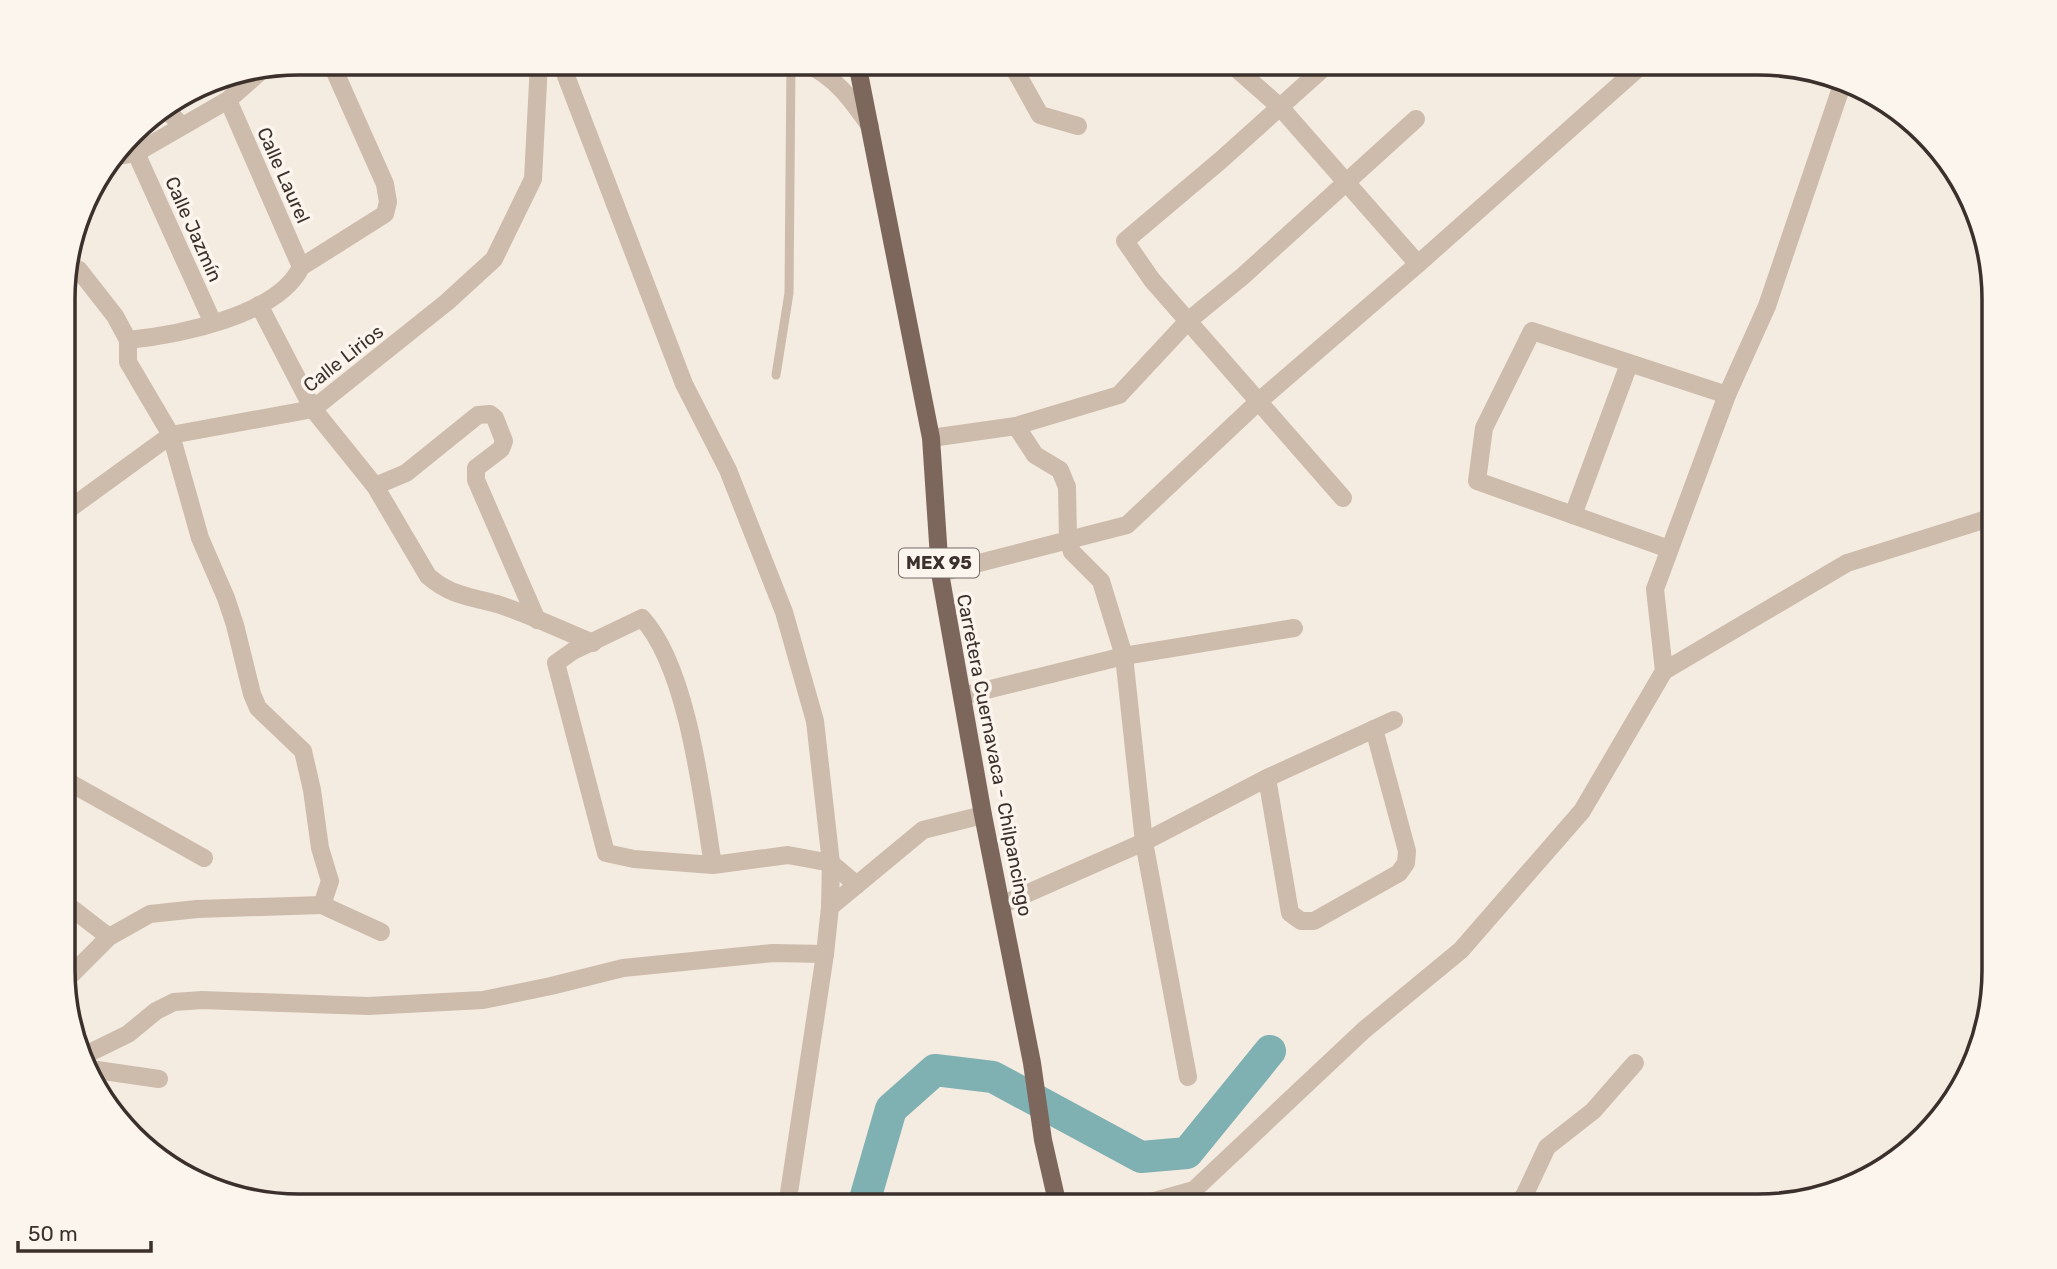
<svg xmlns="http://www.w3.org/2000/svg" width="2057" height="1269" font-family="Rubik,sans-serif">
  <style>
    .lines { fill: none; stroke-linecap: round; stroke-linejoin: round }
    .river { stroke: #7fb0b2; stroke-width: 32 }
    .lane { stroke: #cdbbac; stroke-width: 9 }
    .street { stroke: #cdbbac; stroke-width: 18 }
    .primary { stroke: #7d675c; stroke-width: 18 }
    .labels { text-anchor: middle; stroke-width: 7; stroke-linejoin: round; paint-order: stroke }
    .shield { fill: #fbf5ee; stroke: #756b66; stroke-width: 2 }
    .shield-label { font-size: 18px; font-weight: bold; fill: #3b302b }
    .street-label { font-size: 19px; fill: #3b302b; stroke: #fbf5ee }
    .rim { fill: none; stroke: #3b302b; stroke-width: 3.5 }
  </style>
  <rect width="100%" height="100%" fill="#f4ebe1"/>
  <g class="lines">
    <!-- river -->
    <path class="river" d="M863,1206L891,1109L935,1070L993,1077L1141,1157L1187,1153L1270,1051"/>
    <!-- lane -->
    <path class="lane" d="M776,375L789,293L791,63"/>
    <!-- street -->
    <g class="street">
      <path d="M561,63L684,384L728,470L784,612L815,721L831,863L830,907L825,954L787,1206"/>
      <path d="M804,63C835,76 851,99 870,126"/>
      <path d="M1011,63L1040,115L1078,126"/>
      <path d="M1230,63L1280,107L1418,264"/>
      <path d="M1329,63L1221,160L1125,241L1152,280L1343,498"/>
      <path d="M228,100L301,267"/>
      <path d="M165,108L182,126"/>
      <path d="M136,153L213,323"/>
      <path d="M117,156L136,153L228,100L261,71"/>
      <path d="M259,305L313,409L375,486L428,576C451,596 469,596 497,604C529,614 561,630 593,643"/>
      <path d="M128,340C177,335 278,316 301,267L385,214L388,202L385,184L331,63"/>
      <path d="M1016,426L1119,395L1188,321L1243,276L1416,119"/>
      <path d="M931,438L1016,426L1035,455L1060,470L1067,487L1068,540L1072,552L1101,581L1124,656L1144,842L1188,1077"/>
      <path d="M375,486L406,473L478,415L490,414L495,418L504,441L501,449L476,468V480L537,620"/>
      <path d="M65,512L171,435L313,409L447,302L494,259L533,179L539,63"/>
      <path d="M1573,515L1629,364"/>
      <path d="M1669,549L1477,481L1484,428L1532,331L1727,395"/>
      <path d="M940,573L1127,525L1259,401L1418,264L1644,63"/>
      <path d="M1664,671L1847,563L1993,517"/>
      <path d="M962,696L1124,656L1294,628"/>
      <path d="M1267,778L1290,913L1301,921H1314L1399,873L1406,863L1407,851L1374,729"/>
      <path d="M65,780L204,858"/>
      <path d="M713,865C702,797 688,668 642,618L573,651L556,663L606,853L634,859L713,865L788,855L831,863L857,885"/>
      <path d="M65,903L109,937"/>
      <path d="M322,905L381,932"/>
      <path d="M1001,905L1144,842L1267,778L1394,720"/>
      <path d="M830,907L923,830L983,815"/>
      <path d="M65,981L109,937L150,914L197,909L322,905L330,881L320,848L312,790L303,751L258,708L252,694L235,625L226,598L200,538L171,435L128,362V340L115,316L79,270L66,264"/>
      <path d="M85,1055L128,1034L156,1011L174,1002L202,1000L368,1006L483,1000L551,986L623,968L773,953L825,954"/>
      <path d="M90,1069L159,1079"/>
      <path d="M1137,1206L1194,1190L1364,1030L1461,950L1582,811L1664,671L1655,589L1727,395L1767,306L1842,85"/>
      <path d="M1517,1206L1525,1194L1547,1147L1593,1111L1635,1063"/>
    </g>
    <!-- primary -->
    <path class="primary" d="M857,63L931,438L940,573L983,815L1032,1063L1043,1140L1058,1206"/>
  </g>
  <g class="labels">
    <!-- shield labels -->
    <rect class="shield" x="899" y="548.5" width="80" height="29" rx="5"/>
    <g class="shield-label">
      <text x="939" y="569">MEX 95</text>
    </g>
    <!-- street labels -->
    <g class="street-label">
      <text transform="translate(284 175) rotate(66)" y="7">Calle Laurel</text>
      <text transform="translate(194 229) rotate(66)" y="7">Calle Jazmín</text>
      <text transform="translate(343 358) rotate(-38)" y="7">Calle Lirios</text>
      <text transform="translate(995 755) rotate(79)" y="7">Carretera Cuernavaca - Chilpancingo</text>
    </g>
  </g>
  <!-- crop -->
  <path d="M0 0H2057V1269H0ZM299 75H1758A224 224 0 0 1 1982 299V970A224 224 0 0 1 1758 1194H299A224 224 0 0 1 75 970V299A224 224 0 0 1 299 75Z" fill="#fbf5ee" fill-rule="evenodd"/>
  <path class="rim" d="M299 75H1758A224 224 0 0 1 1982 299V970A224 224 0 0 1 1758 1194H299A224 224 0 0 1 75 970V299A224 224 0 0 1 299 75Z"/>
  <!-- scale -->
  <path d="M18 1241v10h133v-10" fill="none" stroke="#3b302b" stroke-width="3.5"/>
  <text x="28" y="1241" font-size="21" fill="#3b302b" stroke="#fbf5ee" stroke-width="5" paint-order="stroke">50 m</text>
</svg>
